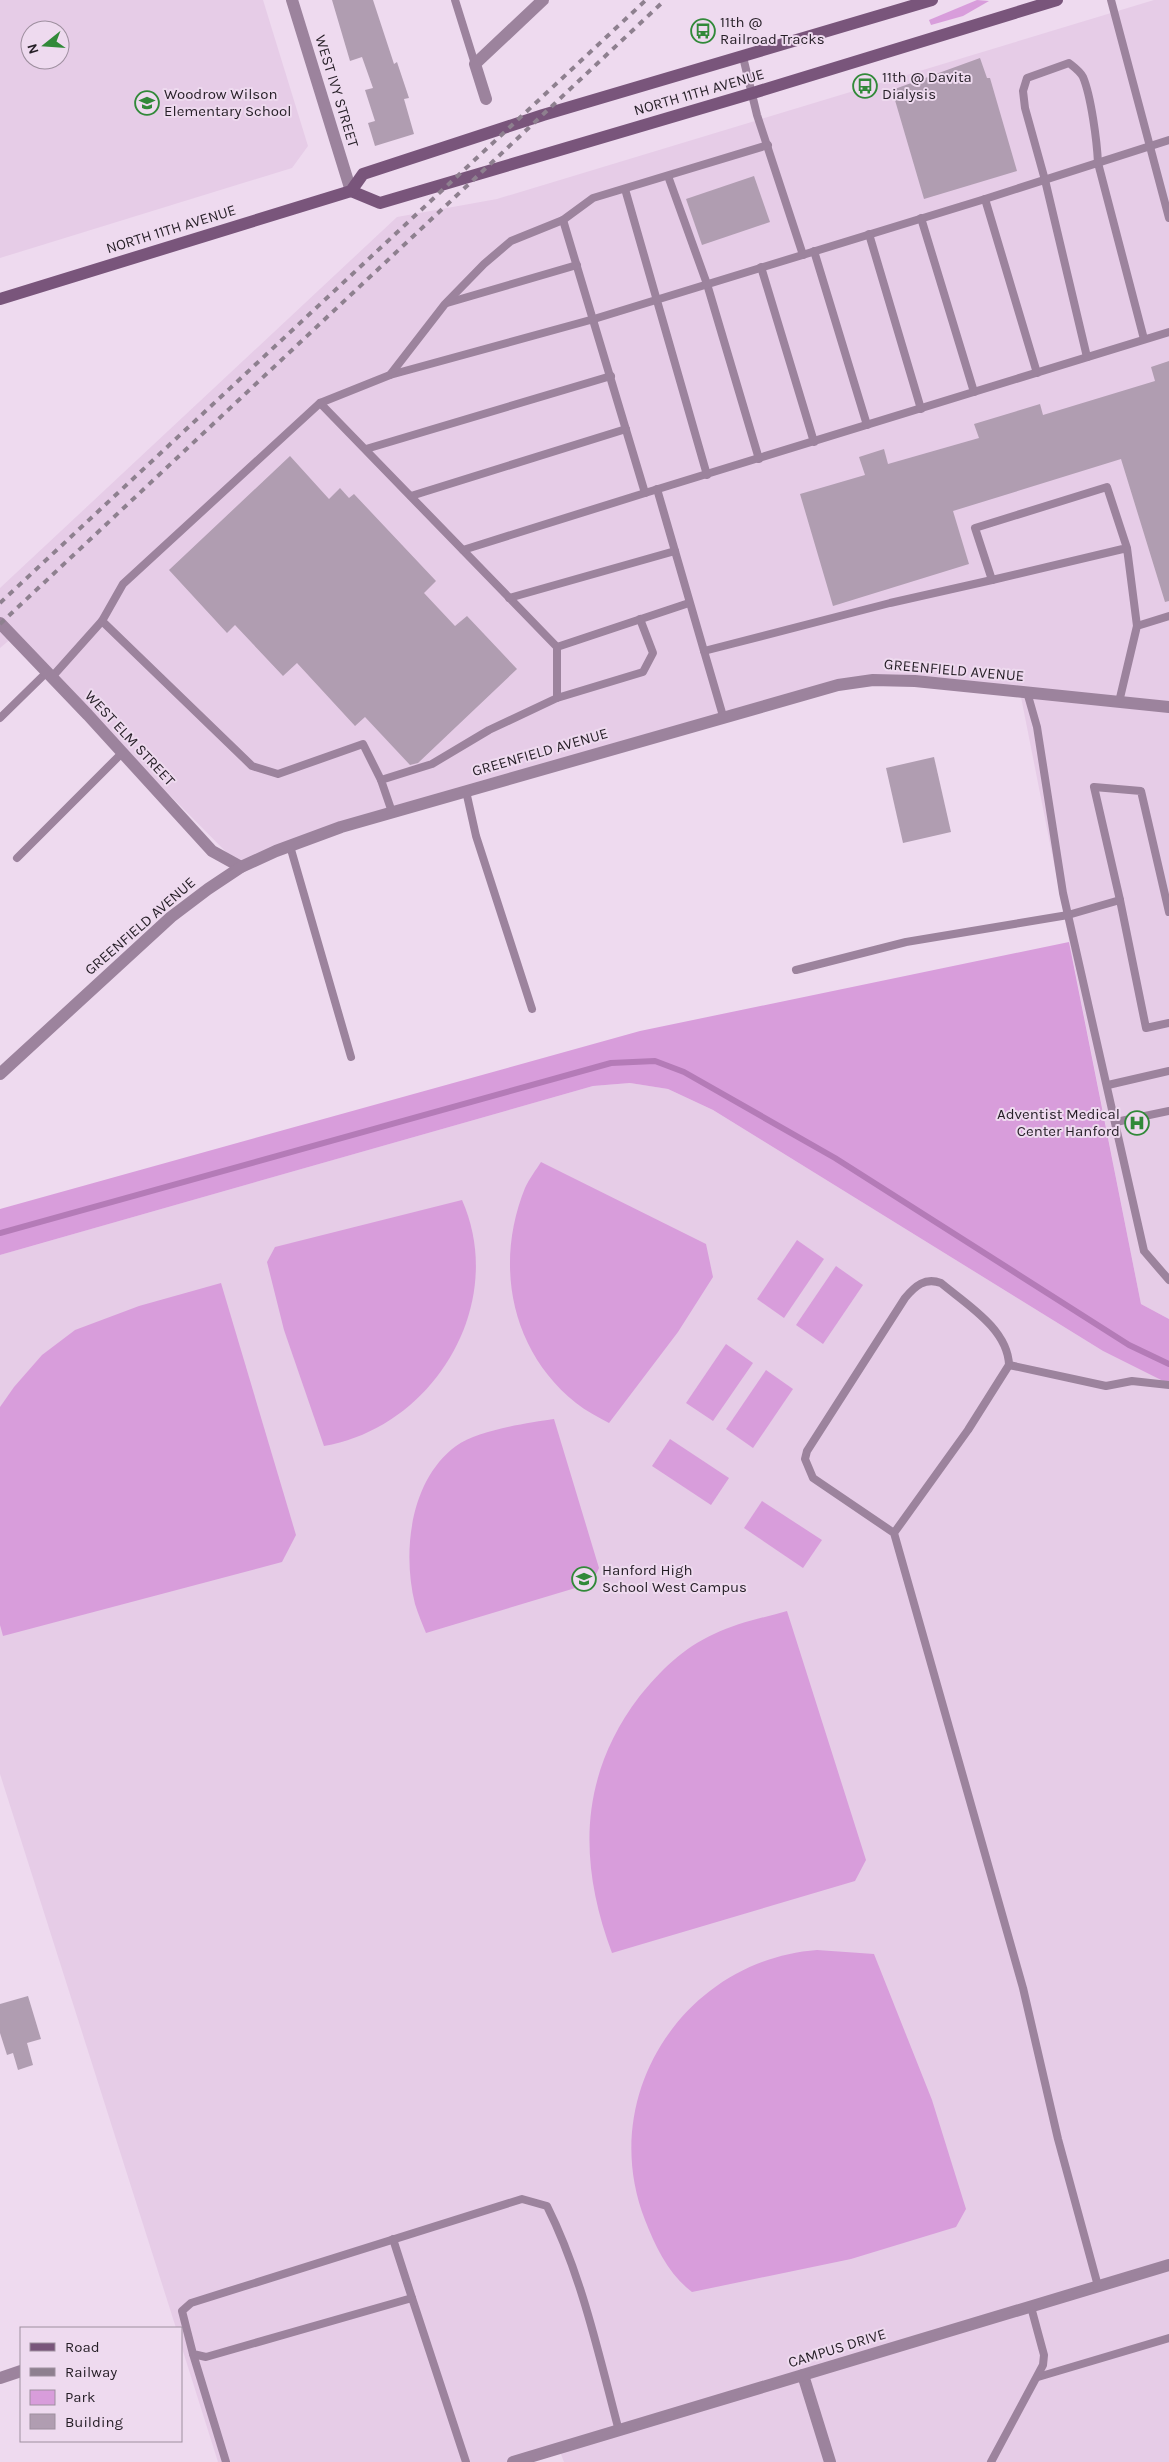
<svg xmlns="http://www.w3.org/2000/svg" width="1169" height="2462" font-family="Karla,sans-serif">
  <style>
    .built { fill: #e6cce7; fill-rule: evenodd }
    .green { fill: #d89ddb }
    .lines { fill: none; stroke-linecap: round; stroke-linejoin: round }
    .stream { stroke: #b47bb7; stroke-width: 6 }
    .building { fill: #b09db1 }
    .service { stroke: #9c839d; stroke-width: 8 }
    .minor { stroke: #9c839d; stroke-width: 12 }
    .tertiary { stroke: #9c839d; stroke-width: 12 }
    .secondary { stroke: #79557b; stroke-width: 12 }
    .rail { stroke: #8e808f; stroke-width: 4; stroke-dasharray: 6 6; stroke-linecap: butt }
    .labels { text-anchor: middle; stroke-width: 4; stroke-linejoin: round; paint-order: stroke }
    .poi-label { font-size: 15px; fill: #251e26; stroke: #eedaef; text-anchor: start }
    .street-label { font-size: 15px; fill: #251e26; stroke: #eedaef }
  </style>
  <rect width="100%" height="100%" fill="#eedaef"/>
  <!-- built -->
  <g class="built">
    <path d="M0,0H263L308,146L292,168L0,258ZM30,30H60V60H30Z"/>
    <path d="M1154,0H1169V1319L1141,1304L1020,692L873,680L341,827L241,867L13,637L0,648V588L397,217L497,199Z"/>
    <path d="M630,1083L668,1089L713,1110L1103,1351L1169,1384V2462H564L559,2449L513,2462H218L181,2345V2328H176L0,1774V1255L593,1086Z"/>
  </g>
  <!-- green -->
  <g class="green">
    <path d="M977,0L989,1L963,16L931,25L929,20Z"/>
    <path d="M1069,942L1141,1304L1169,1319V1384L1103,1351L713,1110L668,1089L630,1083L593,1086L0,1255V1209L640,1031Z"/>
    <path d="M541,1162L706,1244L713,1277L678,1332L609,1423C598,1417 586,1411 576,1403C511,1351 494,1265 525,1188C529,1179 536,1170 541,1162Z"/>
    <path d="M462,1200C508,1304 434,1427 324,1446L284,1330L267,1262L275,1247Z"/>
    <path d="M797,1240L824,1259L784,1318L757,1299Z"/>
    <path d="M836,1266L863,1285L823,1344L796,1325Z"/>
    <path d="M221,1283L296,1535L282,1562L3,1636L0,1625V1407L14,1387L42,1355L75,1330L139,1306Z"/>
    <path d="M726,1344L753,1363L713,1421L686,1403Z"/>
    <path d="M766,1370L793,1389L753,1448L726,1429Z"/>
    <path d="M554,1419L599,1568L592,1583L426,1633C422,1623 418,1614 415,1604C402,1552 410,1480 456,1446C478,1430 527,1423 554,1419Z"/>
    <path d="M670,1439L729,1478L711,1505L652,1466Z"/>
    <path d="M762,1501L822,1540L803,1568L744,1528Z"/>
    <path d="M787,1611L866,1860L855,1881L612,1953C578,1862 579,1776 639,1697C660,1671 683,1648 714,1634C737,1623 762,1618 787,1611Z"/>
    <path d="M817,1950L874,1954L932,2100L966,2209L956,2227L851,2259L692,2292C669,2275 655,2246 645,2220C596,2095 685,1960 817,1950Z"/>
  </g>
  <g class="lines">
    <!-- stream -->
    <path class="stream" d="M0,1233L611,1063L655,1061L684,1072L835,1158L1129,1345L1169,1364"/>
  </g>
  <!-- building -->
  <g class="building">
    <path d="M332,0H373L394,64L397,62L409,98L404,99L414,134L375,146L368,123L375,121L365,90L373,88L362,57L350,61Z"/>
    <path d="M980,58L987,78H990L1017,171L924,199L892,90Z"/>
    <path d="M754,176L770,222L702,245L686,199Z"/>
    <path d="M1169,361V601L1165,602L1121,459L953,511L969,564L833,606L800,494L865,475L859,457L884,449L888,464L979,438L974,424L1040,404L1043,415L1155,381L1151,367Z"/>
    <path d="M290,456L329,499L340,488L349,498L354,494L436,581L424,593L455,626L467,616L517,669L418,763L410,765L365,717L355,726L297,663L283,676L235,625L227,633L169,570Z"/>
    <path d="M934,757L951,832L903,843L886,768Z"/>
    <path d="M28,1996L41,2039L27,2043L33,2065L18,2070L13,2053L7,2055L0,2033V2004Z"/>
  </g>
  <g class="lines">
    <!-- service -->
    <g class="service">
      <path d="M455,0L475,64"/>
      <path d="M1111,0L1169,218"/>
      <path d="M743,57L757,115L803,255"/>
      <path d="M668,176L707,284L759,459"/>
      <path d="M625,189L707,475"/>
      <path d="M985,199L1037,373"/>
      <path d="M921,218L974,392"/>
      <path d="M563,220L645,493L1169,332"/>
      <path d="M869,234L921,409"/>
      <path d="M814,251L867,425"/>
      <path d="M761,267L814,442"/>
      <path d="M447,303L577,265"/>
      <path d="M1087,357L1045,180L1025,108L1023,91L1027,78L1069,63C1074,67 1080,71 1083,77C1091,96 1097,141 1098,163L1144,339"/>
      <path d="M390,375L594,319L985,199L1169,140"/>
      <path d="M320,403L557,647"/>
      <path d="M366,449L611,376"/>
      <path d="M657,489L704,651"/>
      <path d="M411,496L626,429"/>
      <path d="M1127,548L992,580L975,528L1107,487L1127,548L1137,626"/>
      <path d="M463,550L645,493"/>
      <path d="M509,598L675,551"/>
      <path d="M102,621L123,584L320,403L390,375L445,304L484,264L511,241L563,220L593,198L768,145"/>
      <path d="M52,677L102,621L252,766L278,774L363,744L381,780"/>
      <path d="M1027,692L1037,727L1063,893L1144,1251L1169,1280"/>
      <path d="M557,698L643,672L653,653L640,619"/>
      <path d="M1119,702L1137,626L1169,616"/>
      <path d="M723,716L704,651L890,603L992,580"/>
      <path d="M0,718L47,672"/>
      <path d="M466,791L476,836L532,1009"/>
      <path d="M392,812L381,780L432,764L489,730L557,698V647L689,603"/>
      <path d="M290,846L351,1057"/>
      <path d="M17,858L122,753"/>
      <path d="M1120,900L1094,787L1141,791L1169,912"/>
      <path d="M796,970L906,942L1068,915L1120,900L1146,1028L1169,1023"/>
      <path d="M1108,1085L1169,1071"/>
      <path d="M1116,1122L1169,1111"/>
      <path d="M1009,1365L1106,1386L1132,1381L1169,1385"/>
      <path d="M894,1533L968,1430L1009,1365C1008,1329 966,1304 941,1283C925,1277 915,1286 905,1298L807,1451L805,1459L813,1478L894,1533L1023,1988L1058,2139L1098,2286"/>
      <path d="M393,2239L412,2298"/>
      <path d="M193,2354L226,2462"/>
      <path d="M1038,2377L1169,2338"/>
      <path d="M466,2462L412,2298L206,2357L193,2354L182,2311L191,2303L522,2199L547,2206C582,2276 599,2356 619,2431"/>
      <path d="M991,2462L1043,2365L1044,2355L1031,2307"/>
    </g>
    <!-- minor -->
    <g class="minor">
      <path d="M292,0L351,191"/>
      <path d="M486,99L475,64L543,0"/>
      <path d="M0,623L88,715L212,851L241,867"/>
      <path d="M803,2375L830,2462"/>
      <path d="M0,2378L21,2371"/>
    </g>
    <!-- tertiary -->
    <g class="tertiary">
      <path d="M0,1074L171,917L208,889L241,867L276,851L341,827L838,685L873,680L915,681L1169,707"/>
      <path d="M513,2462L1169,2265"/>
    </g>
    <!-- secondary -->
    <g class="secondary">
      <path d="M351,191L380,203L753,93L1057,0"/>
      <path d="M0,299L351,191L363,174L543,115L932,0"/>
    </g>
    <!-- rail -->
    <g class="rail">
      <path d="M0,603L646,0"/>
      <path d="M0,624L665,0"/>
    </g>
  </g>
  <!-- icons -->
  <defs>
    <g id="bus-ring" transform="scale(1.25)"><circle r="9.5" fill="#eedaef" stroke="#318939" stroke-width="1.5"/><path d="M-5-6H5V4H4V6H2V4H-2V6H-4V4H-5ZM-3.5-4V0h7V-4ZM-3.5 1.2v1.5H-2V1.2ZM2 1.2v1.5H3.5V1.2Z" fill="#318939"/></g>
    <g id="school-ring" transform="scale(1.25)"><circle r="9.5" fill="#eedaef" stroke="#318939" stroke-width="1.5"/><path d="M0-5L7-2L0 1L-7-2ZM-4 1L0 2.5L4 1V4Q0 6-4 4Z" fill="#318939"/></g>
    <g id="hospital-ring" transform="scale(1.25)"><circle r="9.5" fill="#eedaef" stroke="#318939" stroke-width="1.5"/><path d="M-5-5h3v3.5h4V-5h3V5h-3V1.5h-4V5h-3Z" fill="#318939"/></g>
  </defs>
  <g fill-rule="evenodd">
    <use href="#bus-ring" x="703" y="31"/>
    <use href="#bus-ring" x="865" y="86"/>
    <use href="#school-ring" x="147" y="103"/>
    <use href="#hospital-ring" x="1137" y="1123"/>
    <use href="#school-ring" x="584" y="1579"/>
  </g>
  <g class="labels">
    <!-- poi labels -->
    <g class="poi-label">
      <text x="720" y="27">11th @<tspan x="720" dy="17">Railroad Tracks</tspan></text>
      <text x="882" y="82">11th @ Davita<tspan x="882" dy="17">Dialysis</tspan></text>
      <text x="164" y="99">Woodrow Wilson<tspan x="164" dy="17">Elementary School</tspan></text>
      <text x="1120" y="1119" text-anchor="end">Adventist Medical<tspan x="1120" dy="17">Center Hanford</tspan></text>
      <text x="602" y="1575">Hanford High<tspan x="602" dy="17">School West Campus</tspan></text>
    </g>
    <!-- street labels -->
    <g class="street-label">
      <text transform="translate(337 91) rotate(73)" y="5">WEST IVY STREET</text>
      <text transform="translate(699 92) rotate(-16)" y="5">NORTH 11TH AVENUE</text>
      <text transform="translate(171 229) rotate(-17)" y="5">NORTH 11TH AVENUE</text>
      <text transform="translate(954 670) rotate(5)" y="5">GREENFIELD AVENUE</text>
      <text transform="translate(130 738) rotate(47)" y="5">WEST ELM STREET</text>
      <text transform="translate(540 752) rotate(-16)" y="5">GREENFIELD AVENUE</text>
      <text transform="translate(140 926) rotate(-41)" y="5">GREENFIELD AVENUE</text>
      <text transform="translate(837 2348) rotate(-17)" y="5">CAMPUS DRIVE</text>
    </g>
  </g>
  <!-- legend -->
  <rect x="20" y="2327" width="162" height="115" fill="#eedaef" stroke="#9e8f9f"/>
  <rect x="30" y="2343" width="25" height="8" fill="#79557b" stroke="#9e8f9f"/>
  <text x="65" y="2352" font-size="15" fill="#251e26">Road</text>
  <rect x="30" y="2368" width="25" height="8" fill="#8e808f" stroke="#9e8f9f"/>
  <text x="65" y="2377" font-size="15" fill="#251e26">Railway</text>
  <rect x="30" y="2390" width="25" height="15" fill="#d89ddb" stroke="#9e8f9f"/>
  <text x="65" y="2402" font-size="15" fill="#251e26">Park</text>
  <rect x="30" y="2414" width="25" height="15" fill="#b09db1" stroke="#9e8f9f"/>
  <text x="65" y="2427" font-size="15" fill="#251e26">Building</text>
  <!-- north arrow -->
  <g transform="translate(45 45) rotate(253)"><circle r="24" fill="#eedaef" stroke="#9e8f9f"/>
  <path d="M0-4L9 19L0 12L-9 19Z" fill="#318939"/>
  <text y="-8" font-size="14" font-weight="bold" text-anchor="middle" fill="#251e26">N</text>
  </g>
</svg>
